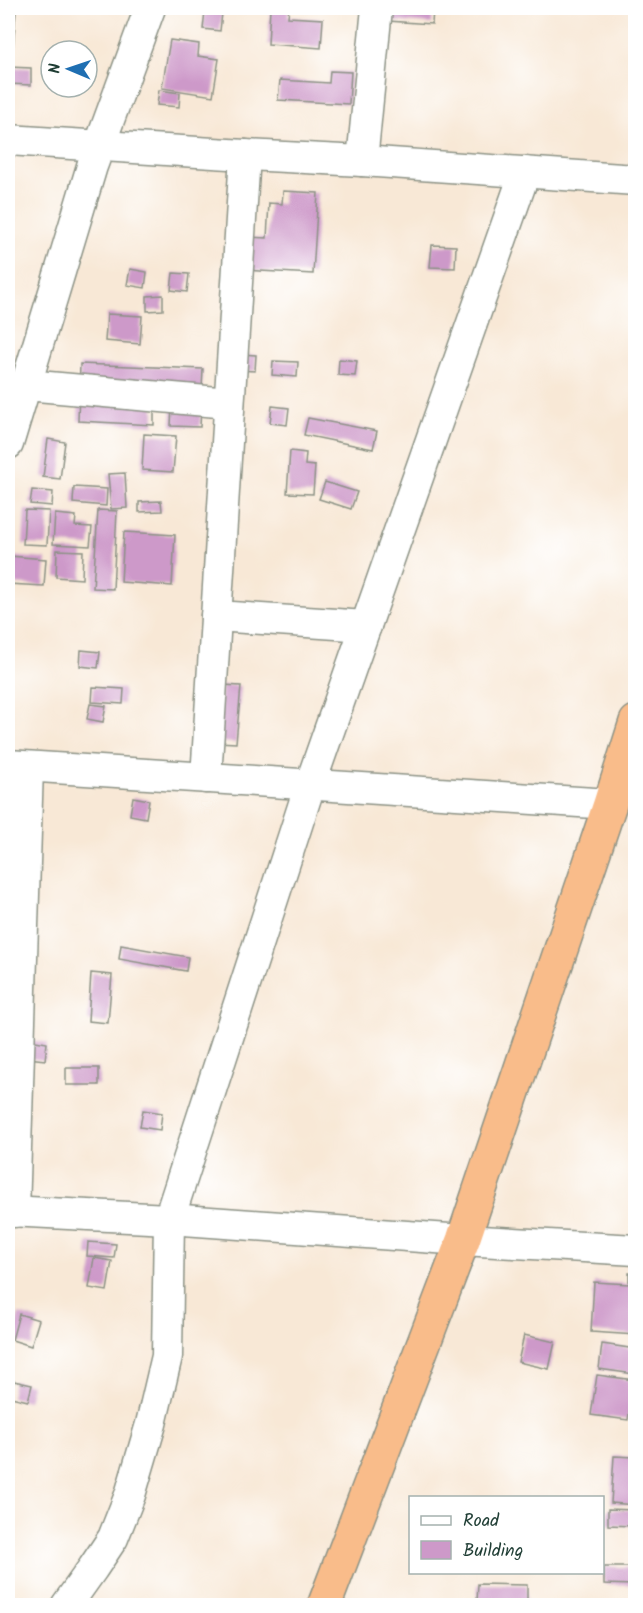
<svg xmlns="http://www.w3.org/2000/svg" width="643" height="1613" font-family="Kalam,sans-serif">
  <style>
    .building { fill: #cd99c9 }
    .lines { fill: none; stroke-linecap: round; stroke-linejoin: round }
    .street-casing { stroke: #8c9285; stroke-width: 33 }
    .highway-casing { stroke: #8c9285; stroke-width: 36 }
    .street { stroke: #fff; stroke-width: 30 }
    .highway { stroke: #f9bc8a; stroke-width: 33 }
  </style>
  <rect width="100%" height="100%" fill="#fff"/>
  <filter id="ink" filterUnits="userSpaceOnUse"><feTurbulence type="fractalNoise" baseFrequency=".0167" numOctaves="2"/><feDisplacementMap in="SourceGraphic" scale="12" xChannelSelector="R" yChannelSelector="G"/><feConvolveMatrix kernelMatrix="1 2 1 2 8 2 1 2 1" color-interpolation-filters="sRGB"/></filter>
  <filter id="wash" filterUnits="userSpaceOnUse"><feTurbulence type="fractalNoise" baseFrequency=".008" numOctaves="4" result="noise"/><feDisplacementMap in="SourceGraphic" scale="24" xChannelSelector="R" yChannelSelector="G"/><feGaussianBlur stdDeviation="1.35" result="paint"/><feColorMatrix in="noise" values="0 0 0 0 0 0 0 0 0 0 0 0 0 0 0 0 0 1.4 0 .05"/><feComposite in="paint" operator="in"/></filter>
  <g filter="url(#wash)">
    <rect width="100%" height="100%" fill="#f8e8d6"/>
    <g id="blocks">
      <!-- building -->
      <g class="building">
        <path d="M270,8H289L288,17L323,19L321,48L268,44Z"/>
        <path d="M389,8L433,9L432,24L388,21Z"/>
        <path d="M8,11H16L12,62L8,61Z"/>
        <path d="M205,11L222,13L220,31L203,29Z"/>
        <path d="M170,40L199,44L198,56L219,59L213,96L162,88Z"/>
        <path d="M8,67L31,68V85L8,84Z"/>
        <path d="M330,71L351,72L349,104L278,100L280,80L329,83Z"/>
        <path d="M159,90L180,93L179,107L157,105Z"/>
        <path d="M283,191L318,193L313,274L244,270L245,237L267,238L269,203L282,204Z"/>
        <path d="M432,245L456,246L455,268L430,267Z"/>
        <path d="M130,269L147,272L145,288L127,285Z"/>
        <path d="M173,273L189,274L187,292L171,290Z"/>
        <path d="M163,295V310L147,311V296Z"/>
        <path d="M107,314L142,316L140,344L105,341Z"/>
        <path d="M240,354L256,355L255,371L238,370Z"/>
        <path d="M339,359L357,361L355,376L338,375Z"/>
        <path d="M273,361L298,362L297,377L272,375Z"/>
        <path d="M80,364L203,369L200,427L171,426L172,405H154V425L78,421Z"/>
        <path d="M272,406L289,408L287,425L270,423Z"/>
        <path d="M308,418L377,431L373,449L304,435Z"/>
        <path d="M144,434L176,436L173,472L142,470Z"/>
        <path d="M48,439L65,442L60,479L43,477Z"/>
        <path d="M290,451L306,453L305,465L315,466L313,494L287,493Z"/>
        <path d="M125,473L127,508L111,509L108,474Z"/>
        <path d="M325,482L357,492L351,509L319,499Z"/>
        <path d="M74,487L107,489L106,506L73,503Z"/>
        <path d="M32,490L53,492L52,506L30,504Z"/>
        <path d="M161,501L162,511L139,512V502Z"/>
        <path d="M25,510L49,511L47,545L23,544Z"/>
        <path d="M98,510L117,511L113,589L93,588Z"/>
        <path d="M55,514L76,516L75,526L92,527L90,546L53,544Z"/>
        <path d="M124,532L175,535L172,586L121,582Z"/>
        <path d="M57,550L83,551L82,579L56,577Z"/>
        <path d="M9,556L46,559L44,586L8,584Z"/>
        <path d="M81,650L100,652L98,668L80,666Z"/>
        <path d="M222,685L241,686L236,743L217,742Z"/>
        <path d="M93,687L124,689L123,704L92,702Z"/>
        <path d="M90,704L106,706L103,722L87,719Z"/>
        <path d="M133,797L149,800L146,818L130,815Z"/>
        <path d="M121,945L188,957L186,971L119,959Z"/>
        <path d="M91,973L112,975L108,1023L88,1021Z"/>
        <path d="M30,1040L47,1043L45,1060L28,1058Z"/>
        <rect x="66" y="1068" width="33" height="17"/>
        <path d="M143,1110L162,1113L160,1130L140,1127Z"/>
        <path d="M88,1242L116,1244L114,1258L87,1256Z"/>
        <path d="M94,1258L112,1261L107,1291L89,1288Z"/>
        <path d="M629,1273H636V1335L591,1332L594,1282L629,1284Z"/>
        <path d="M19,1314L39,1320L31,1346L12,1340Z"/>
        <path d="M524,1335L555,1342L549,1369L518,1362Z"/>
        <path d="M602,1344L636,1349L634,1374L599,1369Z"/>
        <path d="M597,1375L634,1380L628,1420L591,1415Z"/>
        <path d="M14,1381L32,1385L28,1401L11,1397Z"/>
        <path d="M614,1456L635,1457L634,1477H636V1505L611,1503Z"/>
        <path d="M608,1509L634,1510L633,1526L608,1525Z"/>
        <path d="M604,1567H634V1585L604,1584Z"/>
        <path d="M478,1584L527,1585V1603L477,1602Z"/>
      </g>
    </g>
  </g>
  <g filter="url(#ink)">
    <use href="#blocks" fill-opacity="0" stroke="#8c9285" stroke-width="1.5"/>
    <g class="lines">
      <!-- street casing -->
      <g class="street-casing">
        <g id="street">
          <path d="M8,140L245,155L362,161L636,180"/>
          <path d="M362,161L377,8"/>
          <path d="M26,385L229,403"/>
          <path d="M8,444L92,166L150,8"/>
          <path d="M216,616L366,626"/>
          <path d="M8,765L610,804"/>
          <path d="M206,778L245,155"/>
          <path d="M8,1211L169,1219L463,1240L636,1250"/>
          <path d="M14,1212L28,767"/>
          <path d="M66,1606L93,1568L113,1538L130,1495L151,1424L167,1356L169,1219L310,785L525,172"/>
        </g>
      </g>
      <!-- highway casing -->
      <g class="highway-casing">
        <path id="highway" d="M324,1606L463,1240L610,804L636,722"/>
      </g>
      <!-- street -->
      <use href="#street" class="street"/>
      <!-- highway -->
      <use href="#highway" class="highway"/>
    </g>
  </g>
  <!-- margin -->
  <rect width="643" height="1613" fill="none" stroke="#fff" stroke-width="30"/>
  <!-- legend -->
  <rect x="409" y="1496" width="195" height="78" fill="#ffffff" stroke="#a5b1ae" stroke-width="1.5"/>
  <rect x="421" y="1516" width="30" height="9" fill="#ffffff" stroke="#a5b1ae" stroke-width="1.5"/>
  <text x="463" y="1526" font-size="18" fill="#1f3d34">Road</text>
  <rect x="421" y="1541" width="30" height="18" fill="#cd99c9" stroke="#a5b1ae" stroke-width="1.5"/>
  <text x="463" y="1556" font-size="18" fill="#1f3d34">Building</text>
  <!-- north arrow -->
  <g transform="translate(69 69) rotate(272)"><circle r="28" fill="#ffffff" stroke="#a5b1ae" stroke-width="1.5"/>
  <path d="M0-4.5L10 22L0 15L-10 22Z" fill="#1f6fb2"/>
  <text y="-9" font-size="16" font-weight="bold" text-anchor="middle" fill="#1f3d34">N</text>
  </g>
</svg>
